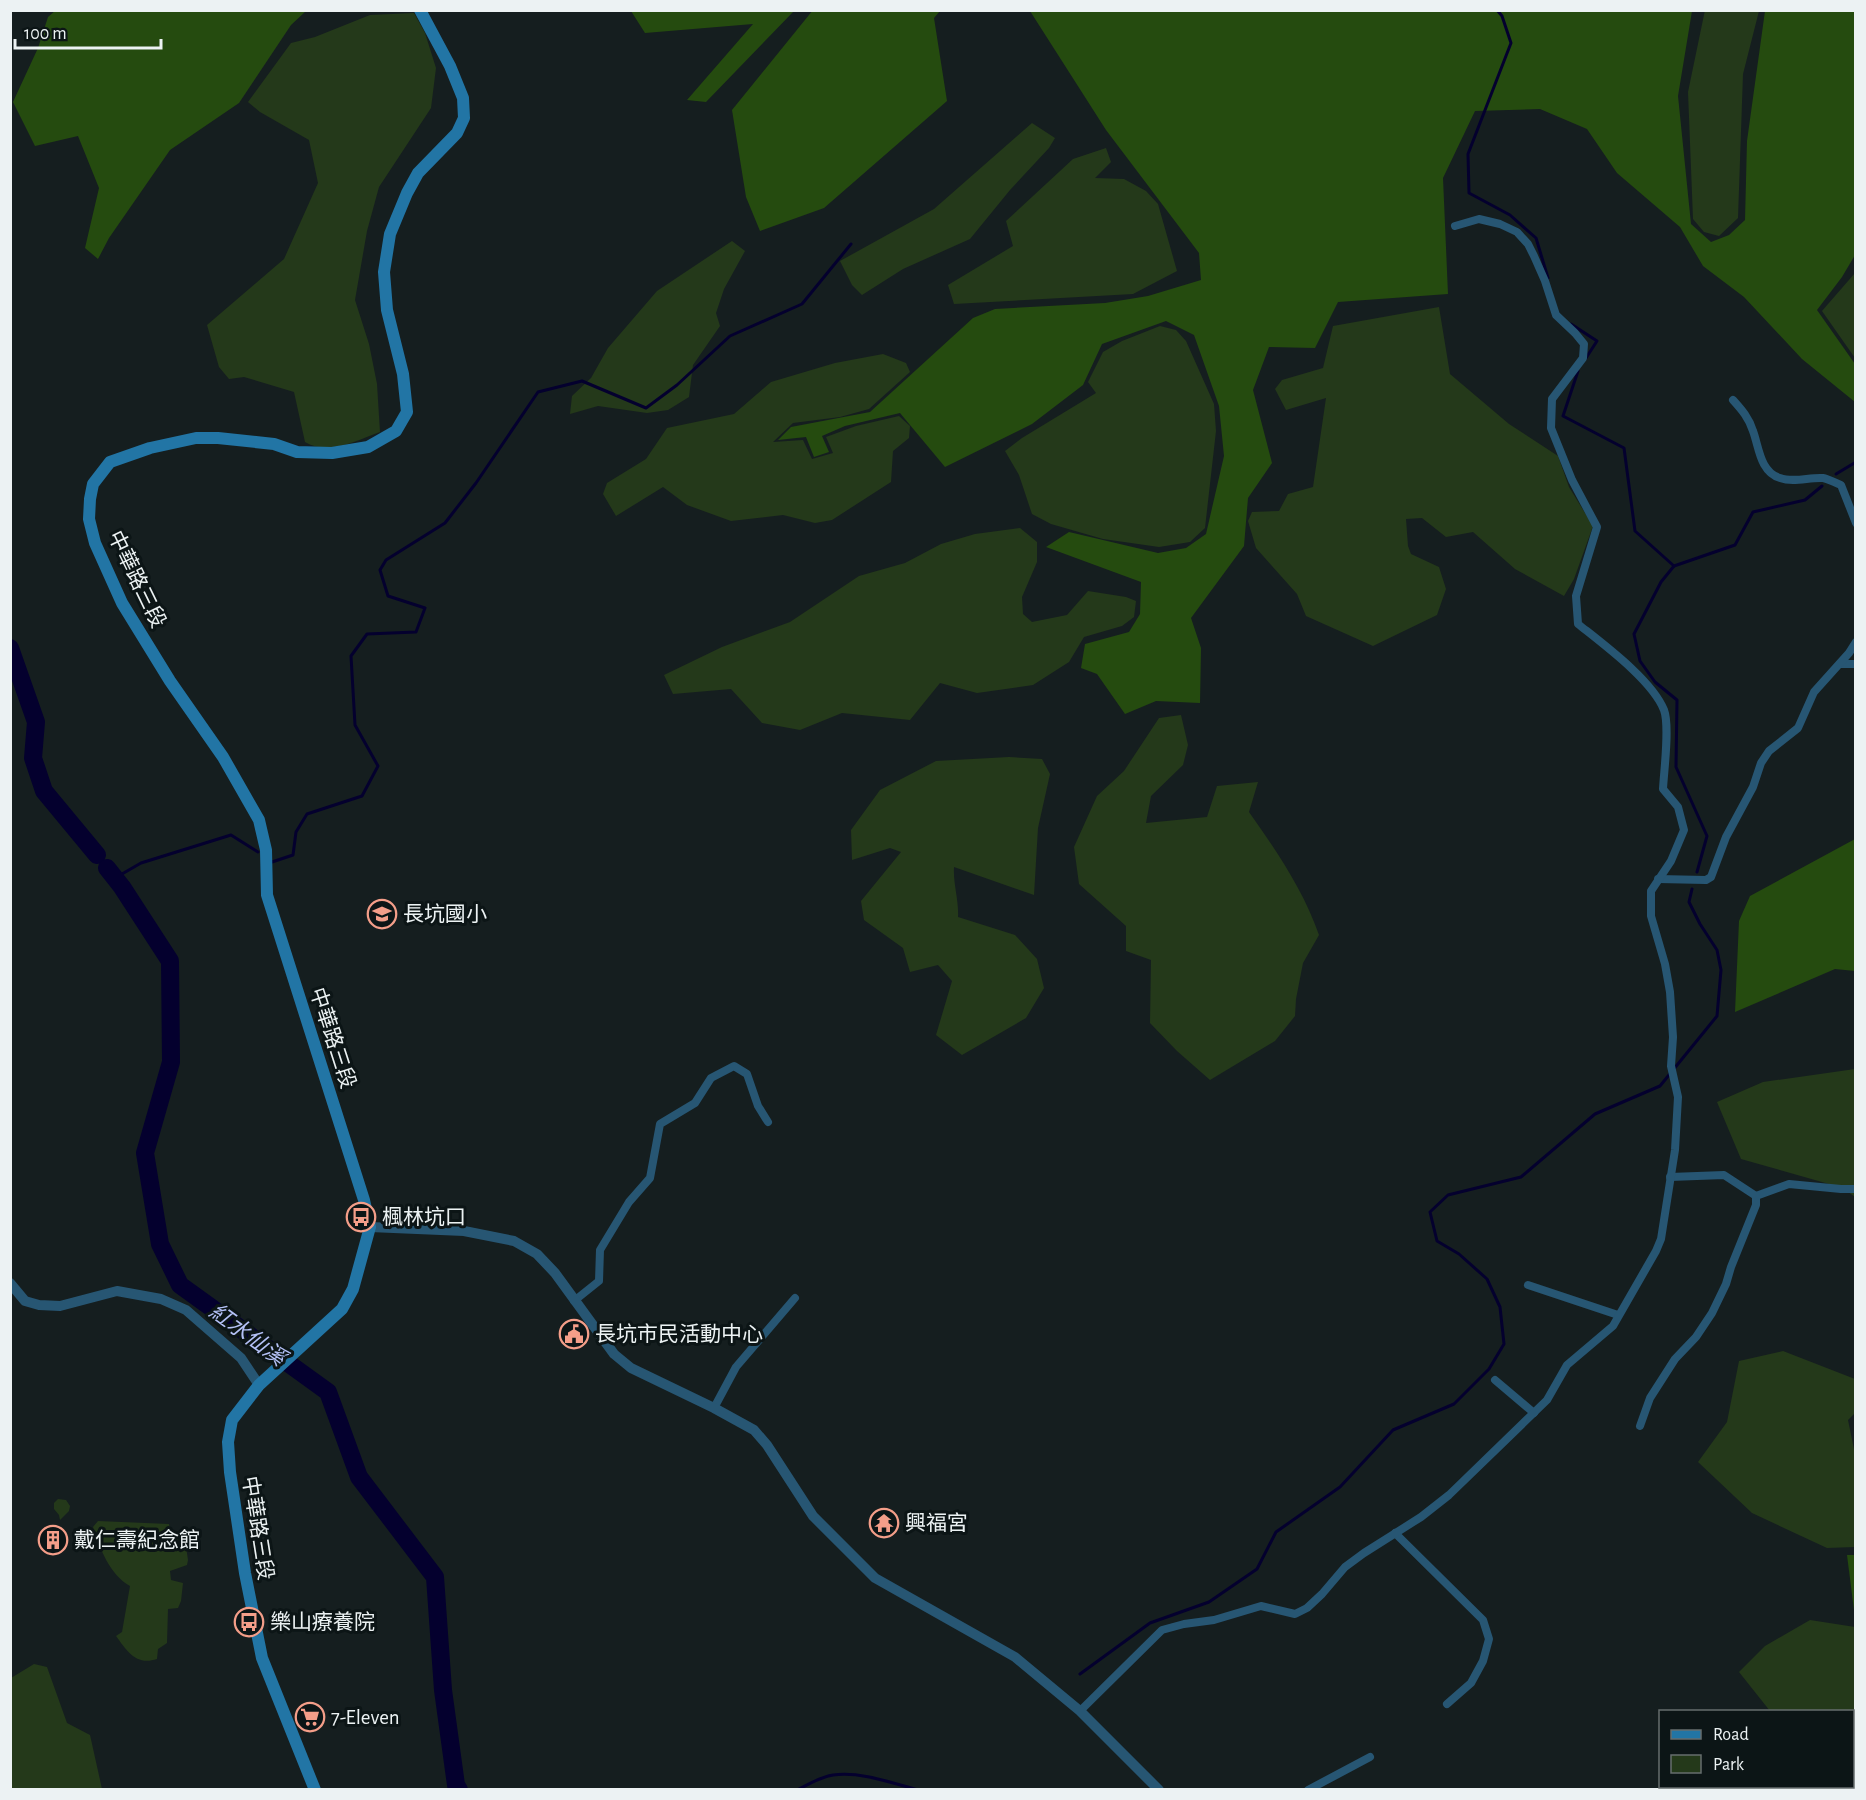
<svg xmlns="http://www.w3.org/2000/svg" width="1866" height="1800" font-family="'Alegreya Sans','Noto Sans TC',sans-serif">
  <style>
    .green { fill: #24391a }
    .forest { fill: #254b0f }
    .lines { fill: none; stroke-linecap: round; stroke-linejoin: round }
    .stream { stroke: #04002e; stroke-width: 3 }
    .river { stroke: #04002e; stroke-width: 18 }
    .minor { stroke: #275673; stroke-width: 8 }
    .tertiary { stroke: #275673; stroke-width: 10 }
    .secondary { stroke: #2275a5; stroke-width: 12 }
    .labels { text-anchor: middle; stroke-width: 6; stroke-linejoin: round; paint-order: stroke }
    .street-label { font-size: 21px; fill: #ecf2f3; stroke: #0c1516 }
    .poi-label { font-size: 21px; fill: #ecf2f3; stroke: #0c1516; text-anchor: start }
    .water-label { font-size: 22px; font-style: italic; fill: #b4c1f6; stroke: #0c1516 }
  </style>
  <rect width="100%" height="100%" fill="#151e1f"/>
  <!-- green -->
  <g class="green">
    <path d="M1705,10L1759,11L1743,74L1738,218L1719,236L1704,232L1693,219L1688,92Z"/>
    <path d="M414,13L425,33L436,68L431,108L379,187L367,231L355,300L369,344L377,384L380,432C358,440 327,456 305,442L294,392L244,377L229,379L219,367L207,325L284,259L318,183L309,140L260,112L248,102L291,43L315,37L370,15Z"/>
    <path d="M1032,123L1055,138L1049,148L1010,190L970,239L903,269L862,295L852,285L840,261L934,209Z"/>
    <path d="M1106,148L1111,162L1095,178L1124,179L1146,191L1158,204L1177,271L1133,294L954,304L948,285L1013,246L1006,221L1073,159Z"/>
    <path d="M732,241L745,251L724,289L716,313L720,326L693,365L689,397L668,410L647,413L598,406L570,414L572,396L591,378L608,348L657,291Z"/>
    <path d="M1855,273V358L1822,311Z"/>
    <path d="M1439,307L1450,374L1509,424L1558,456L1569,487L1593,526L1574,579L1564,596L1515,569L1473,532L1446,537L1422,518L1406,519L1408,546L1411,554L1439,567L1446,589L1437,615L1373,646L1306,616L1297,594L1256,548L1248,521L1252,512L1279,511L1288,494L1313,487L1326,398L1286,410L1275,389L1282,380L1323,368L1333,326Z"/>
    <path d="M1160,326L1176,330L1186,341L1214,404L1216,431L1205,528L1190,542L1159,547L1103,539L1051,524L1032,514L1019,475L1005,451L1022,438L1096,393L1088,382L1103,352L1122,341Z"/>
    <path d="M883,354L906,363L910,372L869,409L840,417L793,423L773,442L803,440L812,459L833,453L826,437L856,426L899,416L910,426L909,438L893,451L891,482L832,520L815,523L783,515L731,521L687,505L663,487L616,516L603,494L607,483L646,459L667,428L734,414L771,382L835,363Z"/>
    <path d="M1020,528L1037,542V562L1022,597L1023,614L1032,622L1067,615L1088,591L1126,597L1136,601L1134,617L1122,626L1084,637L1069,662L1033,685L977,693L940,683L910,720L842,713L800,730L762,723L731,689L673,694L664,675L722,647L790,622L859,576L905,563L941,544L975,534Z"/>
    <path d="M1181,715L1188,745L1183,765L1151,796L1146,823L1207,817L1217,786L1258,782L1249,812C1276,850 1304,891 1319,935L1303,963L1296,999L1295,1016L1275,1041L1210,1080L1177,1051L1150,1023L1151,960L1126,951V926L1079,884L1074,847L1097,796L1124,771L1159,718Z"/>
    <path d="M1009,757L1042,759L1050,774L1038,828L1034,895L954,867C953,884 959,900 958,917L1015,935L1037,959L1044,988L1026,1018L962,1055L936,1035L952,981L938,965L910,972L903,948L864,920L861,901L901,852L890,848L852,860L851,830L880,790L936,761Z"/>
    <path d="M1855,1069V1197L1843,1188L1741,1159L1717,1102L1763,1082Z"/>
    <path d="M1783,1351L1855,1379V1413L1848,1420L1855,1454V1547L1827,1548L1752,1513L1698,1462L1727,1422L1739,1361Z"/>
    <path d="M58,1499L66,1500L70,1506L69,1511L60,1520L59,1515L54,1509V1503Z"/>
    <path d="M98,1521L169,1524L170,1531L184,1533L188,1560L187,1565L170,1571L171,1580L183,1583L181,1601L178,1608L168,1609L167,1643L158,1649L157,1659C136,1666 127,1651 116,1636L122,1632L130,1586C110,1575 100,1549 93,1527Z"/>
    <path d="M1810,1620L1855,1627V1737L1853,1736L1852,1712L1770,1711L1739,1672L1765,1646Z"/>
    <path d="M34,1664L47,1667L67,1723L90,1735L102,1789H11V1678Z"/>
    <path d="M1697,1787V1786L1789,1787L1785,1790H1697Z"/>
  </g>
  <!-- forest -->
  <g class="forest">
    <path d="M56,10L306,11L291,25L239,103L170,150L109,238L98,259L85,248L99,188L78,136L35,146L13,102L38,48L48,17Z"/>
    <path d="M813,10L940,11L934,18L947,101L824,208L760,231L746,197L732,110Z"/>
    <path d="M631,11H794L706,102L687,100L753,24L645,33Z"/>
    <path d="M1030,11H1692L1678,96L1691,224L1711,242L1729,235L1745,220L1747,141L1765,11H1855V255L1842,277L1817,310L1855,364V402L1802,359L1744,297L1703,266L1680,227L1617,173L1587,129L1540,109L1475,111L1443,178L1448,294L1338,302L1315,348L1269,347L1253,390L1272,463L1248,498L1244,546L1191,618L1201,648L1200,703L1156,701L1125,714L1097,674L1081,668L1085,644L1129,632L1140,614L1141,582L1046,547L1069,532L1158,553L1186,548L1206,534L1224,456L1219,406L1194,335L1166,321L1102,344L1083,385L1032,424L945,467L900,413L845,426L822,436L829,452L814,457L806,437L778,440L791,427L870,412L973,318L995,309L1105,303L1148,296L1201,280L1199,253L1106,130Z"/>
    <path d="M1855,839V971L1835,969L1735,1012L1739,921L1750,896Z"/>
    <path d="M1847,1555H1855V1618Z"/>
  </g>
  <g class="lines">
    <!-- stream -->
    <g class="stream">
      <path d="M1497,10L1502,16L1511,43L1468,154L1469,193L1510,215L1536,238L1548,278"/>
      <path d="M1571,324L1597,341L1586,358"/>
      <path d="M1578,371L1563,416L1624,448L1635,531L1674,566L1661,582L1634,634L1640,661L1655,682L1677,700L1676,767L1707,836L1697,872"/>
      <path d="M1836,474L1856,462"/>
      <path d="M1674,566L1735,545L1753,512L1805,500L1822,486"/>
      <path d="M272,862L293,855L296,832L307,814L362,796L378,766L355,725L351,656L367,634L416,632L425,608L388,596L380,570L386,560L445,523L476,483L538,392L582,381L646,408L677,385L730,336L802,304L851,244"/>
      <path d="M115,878L141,863L231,835L258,852"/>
      <path d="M1080,1674L1150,1623L1209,1602L1257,1569L1276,1532L1340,1487L1393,1430L1454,1404L1489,1369L1504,1344L1500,1307L1487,1279L1459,1254L1437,1241L1430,1212L1448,1195L1521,1177L1595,1114L1660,1086L1717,1016L1721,970L1717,950L1700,924L1689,902L1692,889"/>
      <path d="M797,1790C809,1784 820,1777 833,1775C860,1771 892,1783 918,1790"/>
    </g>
    <!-- river -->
    <g class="river">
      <path d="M10,648L36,722L33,758L44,791L97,855"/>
      <path d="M107,868L122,887L170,961L171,1062L145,1153L160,1244L180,1285L328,1392L359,1477L435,1577L443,1690L456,1785L459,1790"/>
    </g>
    <!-- minor -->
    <g class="minor">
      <path d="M1733,400C1742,410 1749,418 1753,431C1759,447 1760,472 1780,478C1794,483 1809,477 1823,478C1829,479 1835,483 1841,485L1856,523"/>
      <path d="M1840,664H1856"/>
      <path d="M1658,879L1706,880L1711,877L1726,837L1753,787L1761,763L1769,751L1798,728L1814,692L1849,653L1856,642"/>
      <path d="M1756,1196L1789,1184L1841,1189H1856"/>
      <path d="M1528,1285L1618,1315"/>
      <path d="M574,1301L599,1281L600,1250L629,1202L650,1178L660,1124L695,1103L711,1078L734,1066L747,1074L758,1106L768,1122"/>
      <path d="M1495,1380L1534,1413"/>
      <path d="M714,1408L736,1367L795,1298"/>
      <path d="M1640,1426L1650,1398L1675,1359L1696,1337L1712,1313L1726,1284L1731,1267L1756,1205V1196L1724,1175L1670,1177"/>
      <path d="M1395,1533L1483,1620L1489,1639L1483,1661L1471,1683L1447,1704"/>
      <path d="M1080,1711L1162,1630L1184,1624L1214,1620L1261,1606L1295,1614L1307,1608L1322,1594L1345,1567L1364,1553L1421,1517L1449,1495L1547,1400L1567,1365L1613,1326L1656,1251L1661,1239L1675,1150L1678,1097L1671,1066L1673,1037L1670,992L1665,964L1651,916V891L1671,861L1684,830L1678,807L1663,789C1664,770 1670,726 1664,710C1652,680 1603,644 1578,624L1576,596L1597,527L1572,480L1551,428L1552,399L1583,358L1584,344L1575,333L1556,315L1545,281L1534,256L1528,244L1517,232L1500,224L1479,219L1455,226"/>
      <path d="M1308,1790L1370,1757"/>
    </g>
    <!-- tertiary -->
    <g class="tertiary">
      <path d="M370,1227L464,1231L514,1241L537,1254L555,1273L614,1354L631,1368L714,1408L754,1430L767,1445L813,1516L875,1578L1015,1657L1080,1711L1159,1790"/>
      <path d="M10,1283L25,1301L39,1305L60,1306L117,1291L161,1299L186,1310L241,1358L259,1385"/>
    </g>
    <!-- secondary -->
    <path class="secondary" d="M315,1790L262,1658L245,1573L230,1472L228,1442L232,1420L259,1385L342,1309L353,1289L370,1227L364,1200L267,895L266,850L259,820L223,757L170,681L122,603L95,543L89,519L90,499L93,484L110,462L150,448L196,438H218L274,444L297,452L332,453L368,447L396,431L407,412L403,374L387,310L384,272L390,234L407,193L418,173L457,133L464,118L463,98L450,66L420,10"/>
  </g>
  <!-- icons -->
  <defs>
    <g id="school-ring" transform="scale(1.5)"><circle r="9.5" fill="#0c1516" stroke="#f49e89" stroke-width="1.5"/><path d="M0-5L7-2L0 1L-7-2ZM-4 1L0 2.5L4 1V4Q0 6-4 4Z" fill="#f49e89"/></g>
    <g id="bus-ring" transform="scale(1.5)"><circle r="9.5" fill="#0c1516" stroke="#f49e89" stroke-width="1.5"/><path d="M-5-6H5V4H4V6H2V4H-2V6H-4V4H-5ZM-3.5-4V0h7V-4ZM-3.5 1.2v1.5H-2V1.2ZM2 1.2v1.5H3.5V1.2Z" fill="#f49e89"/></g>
    <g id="civic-ring" transform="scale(1.5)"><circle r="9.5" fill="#0c1516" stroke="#f49e89" stroke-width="1.5"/><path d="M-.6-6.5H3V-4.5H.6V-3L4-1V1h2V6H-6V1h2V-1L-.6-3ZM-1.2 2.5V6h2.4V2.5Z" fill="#f49e89"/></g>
    <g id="temple-ring" transform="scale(1.5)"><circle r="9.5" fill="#0c1516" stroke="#f49e89" stroke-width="1.5"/><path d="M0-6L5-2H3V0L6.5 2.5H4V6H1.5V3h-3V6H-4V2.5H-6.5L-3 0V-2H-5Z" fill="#f49e89"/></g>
    <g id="building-ring" transform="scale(1.5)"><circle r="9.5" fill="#0c1516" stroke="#f49e89" stroke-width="1.5"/><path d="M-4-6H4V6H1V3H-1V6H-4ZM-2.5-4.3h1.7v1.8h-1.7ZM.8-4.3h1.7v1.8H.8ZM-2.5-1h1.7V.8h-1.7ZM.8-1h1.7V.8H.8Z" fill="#f49e89"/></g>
    <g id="supermarket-ring" transform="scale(1.5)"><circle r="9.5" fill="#0c1516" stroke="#f49e89" stroke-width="1.5"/><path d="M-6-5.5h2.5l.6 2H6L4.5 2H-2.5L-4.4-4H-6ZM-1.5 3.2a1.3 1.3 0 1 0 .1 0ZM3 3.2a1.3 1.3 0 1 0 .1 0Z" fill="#f49e89"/></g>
  </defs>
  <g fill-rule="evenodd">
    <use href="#school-ring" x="382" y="914"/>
    <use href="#bus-ring" x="361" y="1217"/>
    <use href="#civic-ring" x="574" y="1334"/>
    <use href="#temple-ring" x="884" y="1523"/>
    <use href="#building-ring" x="53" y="1540"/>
    <use href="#bus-ring" x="249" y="1622"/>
    <use href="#supermarket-ring" x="310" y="1717"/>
  </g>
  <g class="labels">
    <!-- street labels -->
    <g class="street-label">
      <text transform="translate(137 579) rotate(64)" y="7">中華路三段</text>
      <text transform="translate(333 1038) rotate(72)" y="7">中華路三段</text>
      <text transform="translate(258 1528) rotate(81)" y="7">中華路三段</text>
    </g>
    <!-- poi labels -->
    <g class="poi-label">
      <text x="403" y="921">長坑國小</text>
      <text x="382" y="1224">楓林坑口</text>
      <text x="595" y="1341">長坑市民活動中心</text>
      <text x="905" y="1530">興福宮</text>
      <text x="74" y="1547">戴仁壽紀念館</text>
      <text x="270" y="1629">樂山療養院</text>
      <text x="331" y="1724">7-Eleven</text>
    </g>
    <!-- water labels -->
    <g class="water-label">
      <text transform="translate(248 1334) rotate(36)" y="8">紅水仙溪</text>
    </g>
  </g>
  <!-- border -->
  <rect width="1866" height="1800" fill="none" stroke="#ecf2f3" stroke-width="24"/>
  <!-- legend -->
  <rect x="1659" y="1710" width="195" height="78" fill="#0c1516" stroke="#666d6e" stroke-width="1.5"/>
  <rect x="1671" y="1730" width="30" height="9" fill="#2275a5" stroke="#666d6e" stroke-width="1.5"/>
  <text x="1713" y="1740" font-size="18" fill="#ecf2f3">Road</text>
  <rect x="1671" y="1755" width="30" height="18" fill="#24391a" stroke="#666d6e" stroke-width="1.5"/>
  <text x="1713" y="1770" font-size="18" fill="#ecf2f3">Park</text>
  <!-- scale -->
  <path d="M15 39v9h146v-9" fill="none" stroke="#ecf2f3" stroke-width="3"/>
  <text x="24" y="39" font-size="18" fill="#ecf2f3" stroke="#0c1516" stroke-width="4.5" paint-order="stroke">100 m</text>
</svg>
